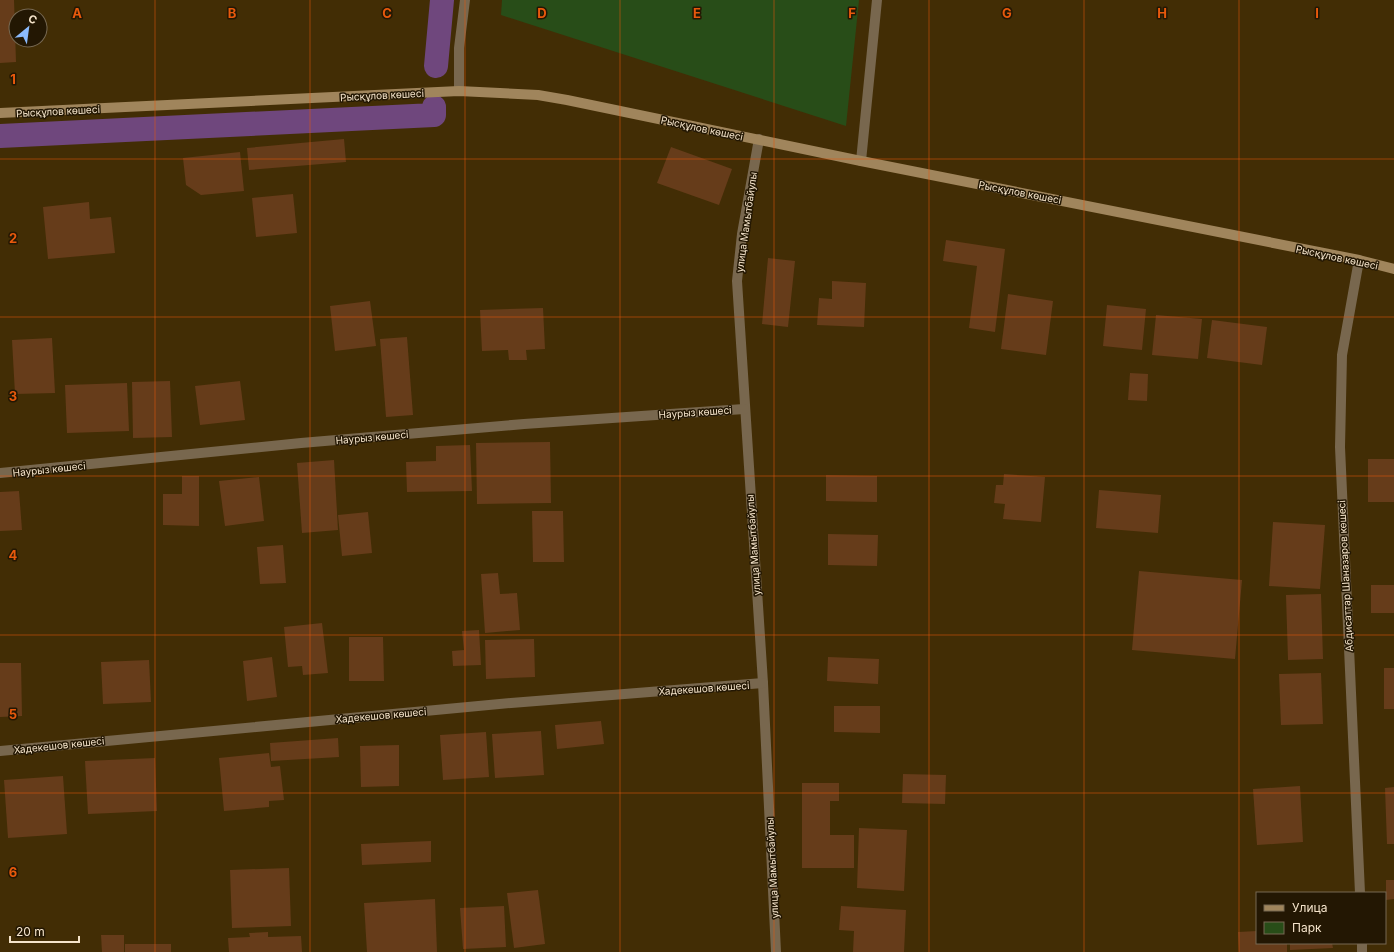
<svg xmlns="http://www.w3.org/2000/svg" width="1394" height="952" font-family="Inter,sans-serif">
  <style>
    .green { fill: #284d18 }
    .lines { fill: none; stroke-linecap: round; stroke-linejoin: round }
    .canal { stroke: #6f477d; stroke-width: 24 }
    .building { fill: #663c1a }
    .street { stroke: #78674e; stroke-width: 10 }
    .secondary { stroke: #a0855c; stroke-width: 10 }
    .grid { fill: none; stroke: #e8590c; stroke-width: 1; stroke-opacity: 0.55 }
    .labels { text-anchor: middle; stroke-width: 3; stroke-linejoin: round; paint-order: stroke }
    .street-label { font-size: 10px; fill: #f5e4cb; stroke: #231703 }
    .grid-label { font-size: 13px; text-anchor: middle; font-weight: bold; fill: #e8590c; stroke: #231703; stroke-width: 3; stroke-linejoin: round; paint-order: stroke }
  </style>
  <rect width="100%" height="100%" fill="#422d05"/>
  <!-- green -->
  <path class="green" d="M502,0H859L846,126L501,15Z"/>
  <g class="lines">
    <!-- canal -->
    <g class="canal">
      <path d="M436,66L442,0"/>
      <path d="M0,136L434,115V107"/>
    </g>
  </g>
  <!-- building -->
  <g class="building">
    <path d="M0,0H14L16,62L0,63Z"/>
    <path d="M344,139L346,162L249,170L247,148Z"/>
    <path d="M671,147L732,169L719,205L657,183Z"/>
    <path d="M240,152L244,191L201,195L186,185L183,158Z"/>
    <path d="M293,194L297,233L256,237L252,198Z"/>
    <path d="M89,202L90,219L111,217L115,253L48,259L43,207Z"/>
    <path d="M946,240L1005,249L995,332L969,328L977,266L943,261Z"/>
    <path d="M768,258L795,261L788,327L762,324Z"/>
    <path d="M832,281L866,283L864,327L817,325L819,298L832,299Z"/>
    <path d="M1008,294L1053,301L1046,355L1001,349Z"/>
    <path d="M370,301L376,346L335,351L330,306Z"/>
    <path d="M1107,305L1146,309L1142,350L1103,346Z"/>
    <path d="M543,308L545,349L526,350L527,360H509L508,350L482,351L480,310Z"/>
    <path d="M1156,315L1202,319L1198,359L1152,355Z"/>
    <path d="M1212,320L1267,327L1262,365L1207,358Z"/>
    <path d="M407,337L413,415L386,417L380,339Z"/>
    <path d="M52,338L55,393L15,394L12,340Z"/>
    <path d="M1130,373L1148,374L1147,401L1128,400Z"/>
    <path d="M170,381L172,437L133,438L132,382Z"/>
    <path d="M240,381L245,420L200,425L195,386Z"/>
    <path d="M127,383L129,431L67,433L65,385Z"/>
    <path d="M550,442L551,503L477,504L476,443Z"/>
    <path d="M470,445L472,491L407,492L406,462L436,461V446Z"/>
    <rect x="1368" y="459" width="26" height="43"/>
    <path d="M334,460L338,530L302,533L297,463Z"/>
    <path d="M1004,474L1045,477L1041,522L1003,519L1005,504L994,503L996,485H1003Z"/>
    <path d="M826,475L877,476V502L826,501Z"/>
    <path d="M182,476H199V526L163,525V494H182Z"/>
    <path d="M259,477L264,521L225,526L219,481Z"/>
    <path d="M1099,490L1161,495L1158,533L1096,528Z"/>
    <path d="M19,491L22,530L0,531V492Z"/>
    <path d="M532,511H563L564,562H533Z"/>
    <path d="M368,512L372,553L342,556L338,515Z"/>
    <path d="M1273,522L1325,525L1320,589L1269,586Z"/>
    <path d="M828,534L878,535L877,566L828,565Z"/>
    <path d="M283,545L286,583L260,584L257,547Z"/>
    <path d="M1139,571L1242,580L1235,659L1132,650Z"/>
    <path d="M498,573L500,594L517,593L520,630L485,633L481,574Z"/>
    <rect x="1371" y="585" width="23" height="28"/>
    <path d="M1321,594L1323,659L1288,660L1286,595Z"/>
    <path d="M322,623L328,673L303,675L302,666L288,667L284,627Z"/>
    <path d="M479,630L481,665L453,666L452,651L464,650L462,631Z"/>
    <path d="M349,637H383L384,681H349Z"/>
    <path d="M534,639L535,677L486,679L485,640Z"/>
    <path d="M272,657L277,697L247,701L243,661Z"/>
    <path d="M828,657L879,659L878,684L827,681Z"/>
    <path d="M149,660L151,702L103,704L101,662Z"/>
    <path d="M0,663H21L22,716L0,717Z"/>
    <rect x="1384" y="668" width="10" height="41"/>
    <path d="M1321,673L1323,724L1281,725L1279,674Z"/>
    <path d="M834,706H880V733L834,732Z"/>
    <path d="M601,721L604,744L557,749L555,725Z"/>
    <path d="M541,731L544,775L495,778L492,734Z"/>
    <path d="M486,732L489,777L443,780L440,735Z"/>
    <path d="M338,738L339,757L271,761L270,743Z"/>
    <path d="M399,745V786L361,787L360,746Z"/>
    <path d="M269,753L271,767L280,766L284,800L269,801V807L224,811L219,758Z"/>
    <path d="M155,758L157,811L88,814L85,761Z"/>
    <path d="M903,774L946,775L945,804L902,803Z"/>
    <path d="M63,776L67,834L8,838L4,780Z"/>
    <path d="M802,783H839V801H830V835H854V868H802Z"/>
    <path d="M1300,786L1303,842L1257,845L1253,789Z"/>
    <path d="M1394,787V844H1387L1385,788Z"/>
    <path d="M859,828L907,830L904,891L857,888Z"/>
    <path d="M431,841V862L362,865L361,844Z"/>
    <path d="M289,868L291,926L232,928L230,870Z"/>
    <path d="M1386,880H1394V899L1386,900Z"/>
    <path d="M538,890L545,944L514,948L507,893Z"/>
    <path d="M435,899L437,952H367L364,903Z"/>
    <path d="M504,906L506,947L463,949L460,908Z"/>
    <path d="M841,906L906,910L904,952H853L854,931L839,930Z"/>
    <path d="M1257,931V943H1287V952H1239L1238,932Z"/>
    <path d="M268,932V937L301,936L302,952H229L228,938L250,937L249,933Z"/>
    <path d="M101,935H124V952H102Z"/>
    <path d="M1290,943H1332L1333,948L1290,950Z"/>
    <rect x="125" y="944" width="46" height="8"/>
  </g>
  <g class="lines">
    <!-- street -->
    <g class="street">
      <path d="M459,91V48L465,0"/>
      <path d="M759,139L742,234L737,281L763,683L776,952"/>
      <path d="M861,161L877,0"/>
      <path d="M1359,260L1342,355L1340,447L1360,893"/>
      <path d="M0,473L301,443L524,424L744,409"/>
      <path d="M0,751L511,703L763,683"/>
      <path d="M1362,943V952"/>
    </g>
    <!-- secondary -->
    <path class="secondary" d="M0,113L459,91L538,95L567,100L861,161L1359,260L1394,269"/>
  </g>
  <!-- grid -->
  <path class="grid" d="M155,0V952M310,0V952M465,0V952M620,0V952M774,0V952M929,0V952M1084,0V952M1239,0V952M0,159H1394M0,317H1394M0,476H1394M0,635H1394M0,793H1394"/>
  <g class="labels">
    <!-- street labels -->
    <g class="street-label">
      <text transform="translate(382 95) rotate(-3)" y="4">Рысқұлов көшесі</text>
      <text transform="translate(58 111) rotate(-3)" y="4">Рысқұлов көшесі</text>
      <text transform="translate(702 128) rotate(12)" y="4">Рысқұлов көшесі</text>
      <text transform="translate(1020 192) rotate(11)" y="4">Рысқұлов көшесі</text>
      <text transform="translate(746 222) rotate(-82)" y="4">улица Мамытбайулы</text>
      <text transform="translate(1337 257) rotate(12)" y="4">Рысқұлов көшесі</text>
      <text transform="translate(695 412) rotate(-4)" y="4">Наурыз көшесі</text>
      <text transform="translate(372 437) rotate(-5)" y="4">Наурыз көшесі</text>
      <text transform="translate(49 469) rotate(-6)" y="4">Наурыз көшесі</text>
      <text transform="translate(753 545) rotate(-94)" y="4">улица Мамытбайулы</text>
      <text transform="translate(1345 576) rotate(-93)" y="4">Абдисаттар Шаназаров көшесі</text>
      <text transform="translate(704 688) rotate(-4)" y="4">Хадекешов көшесі</text>
      <text transform="translate(381 715) rotate(-5)" y="4">Хадекешов көшесі</text>
      <text transform="translate(59 745) rotate(-6)" y="4">Хадекешов көшесі</text>
      <text transform="translate(772 868) rotate(-93)" y="4">улица Мамытбайулы</text>
    </g>
  </g>
  <g class="grid-label">
    <text x="77" y="18">A</text>
    <text x="232" y="18">B</text>
    <text x="387" y="18">C</text>
    <text x="542" y="18">D</text>
    <text x="697" y="18">E</text>
    <text x="852" y="18">F</text>
    <text x="1007" y="18">G</text>
    <text x="1162" y="18">H</text>
    <text x="1317" y="18">I</text>
    <text x="13" y="84">1</text>
    <text x="13" y="243">2</text>
    <text x="13" y="401">3</text>
    <text x="13" y="560">4</text>
    <text x="13" y="719">5</text>
    <text x="13" y="877">6</text>
  </g>
  <!-- legend -->
  <rect x="1256" y="892" width="130" height="52" fill="#231703" stroke="#776953"/>
  <rect x="1264" y="905" width="20" height="6" fill="#a0855c" stroke="#776953"/>
  <text x="1292" y="912" font-size="12" fill="#f5e4cb">Улица</text>
  <rect x="1264" y="922" width="20" height="12" fill="#284d18" stroke="#776953"/>
  <text x="1292" y="932" font-size="12" fill="#f5e4cb">Парк</text>
  <!-- north arrow -->
  <g transform="translate(28 28) rotate(29)"><circle r="19" fill="#231703" stroke="#776953"/>
  <path d="M0-3L7 15L0 10L-7 15Z" fill="#8bbafc"/>
  <text y="-6" font-size="11" font-weight="bold" text-anchor="middle" fill="#f5e4cb">С</text>
  </g>
  <!-- scale -->
  <path d="M10 936v6h69v-6" fill="none" stroke="#f5e4cb" stroke-width="2"/>
  <text x="16" y="936" font-size="12" fill="#f5e4cb" stroke="#231703" stroke-width="3" paint-order="stroke">20 m</text>
</svg>
